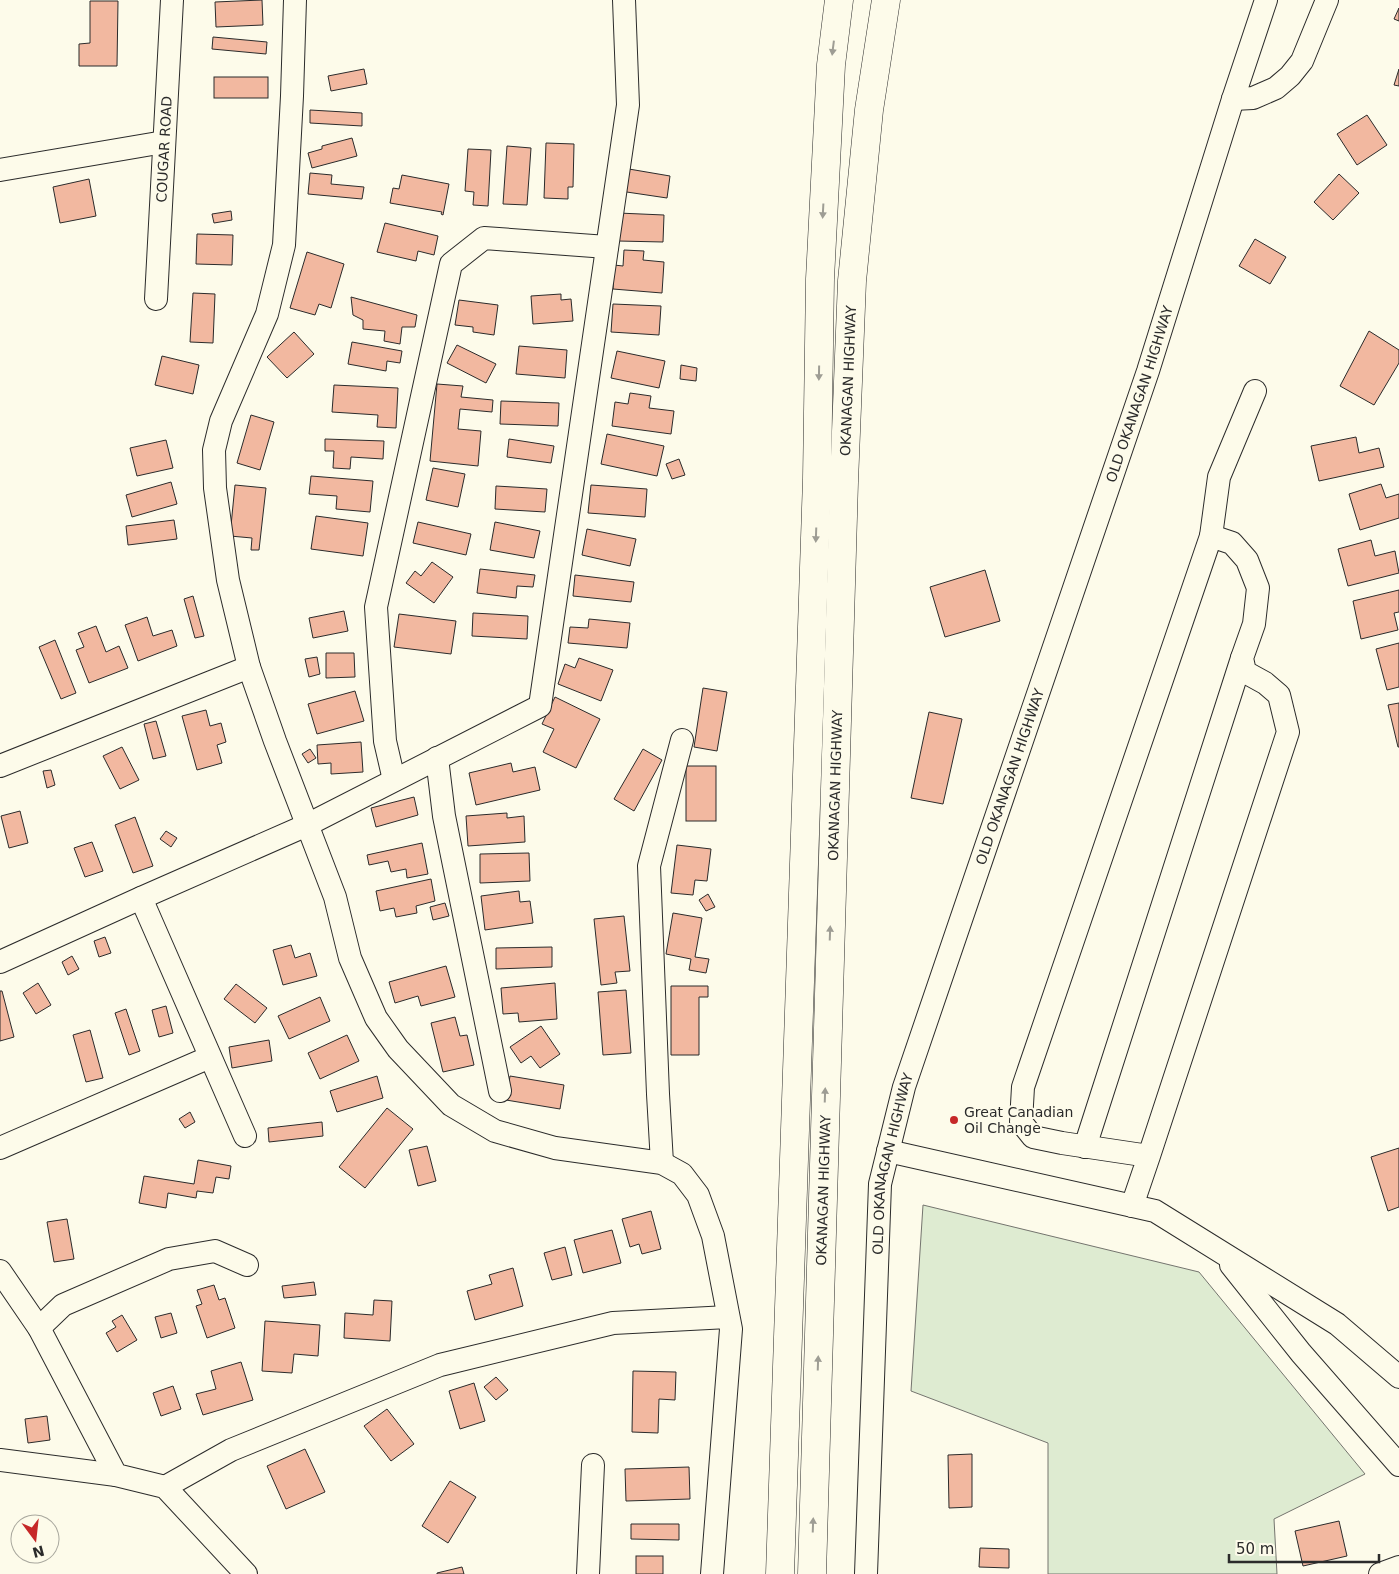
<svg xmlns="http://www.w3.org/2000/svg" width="1399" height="1574" font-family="'DejaVu Sans',sans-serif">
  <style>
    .green { fill: #deebd1; stroke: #74746e }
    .building { fill: #f2b8a0; stroke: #2b2b2b }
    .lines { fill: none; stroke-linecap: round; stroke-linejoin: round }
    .minor-casing { stroke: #2b2b2b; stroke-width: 24 }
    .highway-casing { stroke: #2b2b2b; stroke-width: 29 }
    .minor { stroke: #fdfbea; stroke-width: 22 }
    .highway { stroke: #fdfbea; stroke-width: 28 }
    .oneway { fill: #9e9d94 }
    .poi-dot { fill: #c62828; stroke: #fdfbea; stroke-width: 2 }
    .labels { text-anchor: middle; stroke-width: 4; stroke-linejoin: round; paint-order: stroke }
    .street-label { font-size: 14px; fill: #2b2b2b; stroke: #fdfbea }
    .poi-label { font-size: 14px; fill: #2b2b2b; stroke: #fdfbea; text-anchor: start }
  </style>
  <rect width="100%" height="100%" fill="#fdfbea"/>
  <!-- green -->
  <path class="green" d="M923,1205L1199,1272L1365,1474L1274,1519L1277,1574H1048V1443L911,1391Z"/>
  <!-- building -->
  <g class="building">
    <path d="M262,0L263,25L216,27L215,2Z"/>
    <path d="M90,1H118L117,66H79V44L90,43Z"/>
    <path d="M1399,8V21L1394,19Z"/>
    <path d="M213,37L267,42L266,54L212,49Z"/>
    <path d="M364,69L367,84L331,91L328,76Z"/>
    <path d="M1399,69V86L1394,85Z"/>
    <rect x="214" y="77" width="54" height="21"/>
    <path d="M310,110L362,113V126L310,123Z"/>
    <path d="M1367,115L1387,145L1357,165L1337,134Z"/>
    <path d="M352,138L357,156L312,168L308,153L322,149V146Z"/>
    <path d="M546,143L574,144L573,187H568V199L544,198Z"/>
    <path d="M507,146L531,148L527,205L503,204Z"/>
    <path d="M468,149L491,150L488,206L473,205L474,192L465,191Z"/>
    <path d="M623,168L670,176L667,198L620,191Z"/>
    <path d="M310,173L332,175L331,184L364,187L362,199L308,194Z"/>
    <path d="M1339,174L1359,193L1333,220L1314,202Z"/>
    <path d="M402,175L449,184L443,215L441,214L442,212L390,203L393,188L399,189Z"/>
    <path d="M89,179L96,216L60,223L53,187Z"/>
    <path d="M231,211L232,220L214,223L212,214Z"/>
    <path d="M618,213L664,215L663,242L618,241Z"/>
    <path d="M385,223L438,236L434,255L418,251L416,261L377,252Z"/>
    <path d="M197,234L233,235L232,265L196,264Z"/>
    <path d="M1255,239L1286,257L1270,284L1239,266Z"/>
    <path d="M624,250L644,251L643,260L664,262L662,293L613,289L614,265L623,266Z"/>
    <path d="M307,252L344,264L331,308L319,304L315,315L290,308Z"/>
    <path d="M193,293L215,294L213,343L190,342Z"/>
    <path d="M561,294V300L571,299L573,321L533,324L531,296Z"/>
    <path d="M351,297L417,315L415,327H402L400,344L384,341L385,331L363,329V320L353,315Z"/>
    <path d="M459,300L498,305L494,335L473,332V327L455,325Z"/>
    <path d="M613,304L661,306L659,335L611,332Z"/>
    <path d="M1369,331L1399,350V363L1374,405L1340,386Z"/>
    <path d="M294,332L314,354L287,378L267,357Z"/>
    <path d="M352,342L402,351L400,363L387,361L386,371L348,364Z"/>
    <path d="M457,345L496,364L486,383L447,363Z"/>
    <path d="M519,346L567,350L565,378L516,374Z"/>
    <path d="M617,351L665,361L659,388L611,378Z"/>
    <path d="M162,356L199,365L193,394L155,385Z"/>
    <path d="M681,365L697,368L696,381L680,379Z"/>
    <path d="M437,384L463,386L461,397L493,400L492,412L460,409L458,429L481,431L478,466L430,461Z"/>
    <path d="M334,385L398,388L396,428L377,427L378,415L332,412Z"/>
    <path d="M630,393L651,396L649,408L674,411L671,434L612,426L615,402L628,404Z"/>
    <path d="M501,401L559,403L558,426L500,424Z"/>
    <path d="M251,415L274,422L260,470L237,463Z"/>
    <path d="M607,434L664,446L657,476L601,464Z"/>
    <path d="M1356,437L1359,453L1379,448L1384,467L1319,481L1311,446Z"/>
    <path d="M325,439L384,441L383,459L351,457L350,469L333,468L334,451H325Z"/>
    <path d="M509,439L554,446L551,463L507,457Z"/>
    <path d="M166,440L173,468L137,476L130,448Z"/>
    <path d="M679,459L685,475L672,479L666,464Z"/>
    <path d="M433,468L465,474L458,507L426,500Z"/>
    <path d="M311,476L373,481L370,512L336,509L337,496L309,494Z"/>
    <path d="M171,482L177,504L132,517L126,495Z"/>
    <path d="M1381,484L1386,498L1399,494V518L1360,530L1349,494Z"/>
    <path d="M235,485L266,488L259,550H251L252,538L230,536Z"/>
    <path d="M591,485L647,489L645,517L588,513Z"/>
    <path d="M496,486L547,489L545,512L495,509Z"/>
    <path d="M316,516L368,523L363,556L311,549Z"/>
    <path d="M174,520L177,539L128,545L126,526Z"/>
    <path d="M418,522L471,534L466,555L413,543Z"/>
    <path d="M495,522L540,531L534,558L490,550Z"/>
    <path d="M587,529L636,539L630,566L582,555Z"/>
    <path d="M1371,540L1375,556L1395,551L1399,573L1348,586L1338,549Z"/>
    <path d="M432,562L453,577L434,603L406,583L415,571L421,576Z"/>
    <path d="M480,569L535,575L533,587L517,586L516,598L477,593Z"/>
    <path d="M985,570L1000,621L945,637L930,587Z"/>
    <path d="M575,575L634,582L631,602L573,596Z"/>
    <path d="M1399,590V612L1394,613L1398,630L1361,639L1353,601Z"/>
    <path d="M193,596L204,636L195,638L184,599Z"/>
    <path d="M344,611L348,631L313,638L309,618Z"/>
    <path d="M473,613L528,616L527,639L472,636Z"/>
    <path d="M399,614L456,621L451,654L394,647Z"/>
    <path d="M147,617L153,636L172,630L177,646L138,661L125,625Z"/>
    <path d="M589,619L630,623L627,648L568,643L570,627L588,628Z"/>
    <path d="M96,626L106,652L119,646L128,668L89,683L76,650L84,647L78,633Z"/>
    <path d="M55,640L76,693L61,699L39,647Z"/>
    <path d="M1399,643V687L1387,690L1376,649Z"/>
    <path d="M326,653H354L355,677L326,678Z"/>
    <path d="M317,657L320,674L309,677L305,659Z"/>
    <path d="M579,658L613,670L601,701L558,684L565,664L575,668Z"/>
    <path d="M703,688L727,692L717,751L694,747Z"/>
    <path d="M355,691L364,721L317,734L308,704Z"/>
    <path d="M555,697L600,719L576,768L543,752L554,729L542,724Z"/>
    <path d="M1399,703V747H1398L1388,705Z"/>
    <path d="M206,710L210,726L221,723L226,742L217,745L222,763L197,770L182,716Z"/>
    <path d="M929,712L962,719L943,804L911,798Z"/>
    <path d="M156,721L166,756L153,759L144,724Z"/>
    <path d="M361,742L363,772L331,774V763L318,764L317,745Z"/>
    <path d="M122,747L139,780L120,789L103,756Z"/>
    <path d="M310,749L316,758L308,763L302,754Z"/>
    <path d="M643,749L662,760L634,811L614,799Z"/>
    <path d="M511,763L513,772L535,767L540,790L476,805L469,773Z"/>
    <rect x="686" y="766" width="30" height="55"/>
    <path d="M51,770L55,785L47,788L43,771Z"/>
    <path d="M414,797L418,815L376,827L371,808Z"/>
    <path d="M20,811L28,843L9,848L1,816Z"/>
    <path d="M507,813V818L524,816L525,842L468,846L466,816Z"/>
    <path d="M135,817L153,866L133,873L115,825Z"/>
    <path d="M166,831L177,838L171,847L160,839Z"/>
    <path d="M92,842L103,871L85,877L74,848Z"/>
    <path d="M422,843L428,874L407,878L406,869L391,872L388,861L369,865L367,855Z"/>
    <path d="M677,845L711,849L707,881L695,880L693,895L671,893Z"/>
    <path d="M529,853L530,881L480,883V854Z"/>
    <path d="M431,879L435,901L416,906L417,913L396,917L394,908L380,911L376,891Z"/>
    <path d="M519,891L520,902L530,901L533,923L485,930L481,896Z"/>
    <path d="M708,894L715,907L706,911L699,900Z"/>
    <path d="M445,903L449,916L433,920L430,907Z"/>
    <path d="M673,913L702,918L695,957L709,959L706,973L689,970L691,959L666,954Z"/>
    <path d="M624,916L630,971L615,972L617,983L601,985L594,919Z"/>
    <path d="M105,937L111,953L99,957L94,941Z"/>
    <path d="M291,945L295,958L310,953L317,976L283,985L273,950Z"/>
    <path d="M552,947V967L496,969V948Z"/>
    <path d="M72,956L79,969L68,975L62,962Z"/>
    <path d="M446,966L455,997L421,1006L418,996L395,1003L389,982Z"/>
    <path d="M38,983L51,1005L36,1014L23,993Z"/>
    <path d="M555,983L557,1019L519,1022L518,1013L503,1014L501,988Z"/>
    <path d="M236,984L267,1008L255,1023L224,999Z"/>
    <path d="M671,986H708V997H699V1055H671Z"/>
    <path d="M626,990L631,1053L603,1055L598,992Z"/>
    <path d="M0,991H2L14,1037L0,1041Z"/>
    <path d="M320,997L330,1021L289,1039L278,1016Z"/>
    <path d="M166,1006L173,1033L159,1037L152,1010Z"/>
    <path d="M126,1009L140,1051L129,1055L115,1013Z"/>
    <path d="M455,1017L460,1036L467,1035L474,1065L443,1072L431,1023Z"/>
    <path d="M541,1026L560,1054L540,1068L531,1056L521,1063L510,1047Z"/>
    <path d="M90,1030L103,1078L86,1082L73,1035Z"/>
    <path d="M347,1035L359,1061L320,1079L308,1053Z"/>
    <path d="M269,1040L272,1061L232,1068L229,1047Z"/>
    <path d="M377,1076L383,1098L337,1112L330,1091Z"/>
    <path d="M510,1076L564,1085L560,1109L506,1100Z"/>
    <path d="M387,1108L413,1129L365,1188L339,1167Z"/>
    <path d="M190,1112L195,1122L185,1128L179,1119Z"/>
    <path d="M322,1122L323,1136L269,1142L268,1128Z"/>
    <path d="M427,1146L436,1181L418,1186L409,1150Z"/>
    <path d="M1399,1148V1207L1388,1211L1371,1157Z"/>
    <path d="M198,1160L231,1166L229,1179L216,1177L213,1193L197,1191L196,1198L168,1193L166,1208L139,1203L144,1176L194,1184Z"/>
    <path d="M651,1211L661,1249L642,1254L639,1244L630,1247L622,1219Z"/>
    <path d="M67,1219L74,1259L54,1262L47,1222Z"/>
    <path d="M612,1230L621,1263L583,1273L574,1240Z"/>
    <path d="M565,1247L572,1275L552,1280L544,1253Z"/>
    <path d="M513,1268L523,1306L475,1320L467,1291L492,1284L489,1275Z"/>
    <path d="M314,1282L316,1295L284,1298L282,1286Z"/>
    <path d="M214,1285L219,1300L225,1298L235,1328L207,1338L196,1306L202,1304L197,1290Z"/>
    <path d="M374,1300L392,1301L390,1341L344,1338L345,1313L373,1315Z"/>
    <path d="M171,1313L177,1333L161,1338L155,1317Z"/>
    <path d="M122,1315L137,1340L117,1352L106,1333L116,1327L112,1321Z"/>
    <path d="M265,1321L320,1325L318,1356L294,1354L292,1373L262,1371Z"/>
    <path d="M241,1362L253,1400L203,1415L196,1394L216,1389L211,1371Z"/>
    <path d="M633,1371L676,1372L675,1400L659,1399L658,1433L632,1432Z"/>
    <path d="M496,1377L508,1390L496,1400L484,1387Z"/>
    <path d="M474,1383L485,1421L460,1429L449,1391Z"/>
    <path d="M173,1386L181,1409L161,1416L153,1393Z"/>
    <path d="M387,1409L414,1444L391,1461L364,1426Z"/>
    <path d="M47,1416L50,1440L28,1443L25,1419Z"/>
    <path d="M305,1449L325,1492L286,1509L267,1466Z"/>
    <path d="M972,1454V1507L949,1508L948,1455Z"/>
    <path d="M689,1467L690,1499L626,1501L625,1469Z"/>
    <path d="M450,1481L476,1497L448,1543L422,1526Z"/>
    <path d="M1339,1521L1347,1556L1303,1566L1295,1531Z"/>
    <path d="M631,1524H679V1540L631,1539Z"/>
    <path d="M980,1548L1009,1549V1568L979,1567Z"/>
    <rect x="636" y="1556" width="27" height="18"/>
    <path d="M462,1567L464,1574H437V1573Z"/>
  </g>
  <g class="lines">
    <!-- minor casing -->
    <g class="minor-casing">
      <g id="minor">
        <path d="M295,0L292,96L284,245L267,314L221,421L214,450L215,488L228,580L249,667L275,741L335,897L350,958L376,1018L398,1049L451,1105L495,1131L555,1148L662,1163L682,1174L698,1195L713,1236L731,1329L712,1574"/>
        <path d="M1233,99L1253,98L1276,88L1290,76L1302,61L1327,0"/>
        <path d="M0,170L164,142"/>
        <path id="s1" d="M156,299L172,0"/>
        <path d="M1211,536L1219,477L1255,391"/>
        <path d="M437,758L444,816L500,1091"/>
        <path d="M0,766L249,667"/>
        <path d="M394,780L385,741L376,607L451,264L484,238L607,247"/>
        <path d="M141,898L245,1136"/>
        <path d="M0,962L141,898L307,825L540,706L628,105L624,0"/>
        <path d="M1085,1147L1242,658"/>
        <path d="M0,1148L210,1057"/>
        <path d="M888,1151L1155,1211L1337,1324L1399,1377"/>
        <path d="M662,1163L658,1094L649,866L682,740"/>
        <path d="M1132,1206L1149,1156L1288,732L1279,695L1265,683L1245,672L1242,658L1254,624L1258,588L1247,560L1232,543L1211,536L1023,1087L1021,1122L1033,1137L1062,1143L1149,1156"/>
        <path d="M1231,1265L1301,1353L1399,1465"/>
        <path d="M0,1271L39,1328L116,1475L165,1487L246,1574"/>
        <path d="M39,1328L63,1305L169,1259L215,1251L247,1265"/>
        <path d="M0,1460L116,1475"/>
        <path d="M165,1487L231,1450L440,1365L613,1323L728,1317"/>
        <path d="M588,1574L593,1465"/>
        <path id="s2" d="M866,1574L880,1184L904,1087L1148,371L1233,99L1266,0"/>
        <path d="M1380,1574L1399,1567"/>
      </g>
    </g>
    <!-- highway casing -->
    <g class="highway-casing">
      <g id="highway">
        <path d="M780,1574L817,479L820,279L831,65L839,0"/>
        <path id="s3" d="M812,1574L844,482L852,281L869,110L886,0"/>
      </g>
    </g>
    <!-- minor -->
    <use href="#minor" class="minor"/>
    <!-- highway -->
    <use href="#highway" class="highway"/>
  </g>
  <!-- one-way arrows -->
  <defs><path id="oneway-solid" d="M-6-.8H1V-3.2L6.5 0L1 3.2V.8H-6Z" transform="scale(1.25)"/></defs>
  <g class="oneway">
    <use href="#oneway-solid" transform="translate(833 48) rotate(97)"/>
    <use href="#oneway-solid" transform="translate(823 211) rotate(93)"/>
    <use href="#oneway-solid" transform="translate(819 373) rotate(91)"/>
    <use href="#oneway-solid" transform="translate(816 535) rotate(92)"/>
    <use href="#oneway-solid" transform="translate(830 933) rotate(-88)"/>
    <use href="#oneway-solid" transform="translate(825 1095) rotate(-88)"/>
    <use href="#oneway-solid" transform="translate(818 1363) rotate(-88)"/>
    <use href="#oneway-solid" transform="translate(813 1525) rotate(-88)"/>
  </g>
  <!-- markers -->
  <circle class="poi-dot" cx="954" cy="1120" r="5"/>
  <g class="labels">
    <!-- street labels -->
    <g class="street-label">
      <text dy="5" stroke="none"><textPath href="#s1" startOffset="150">COUGAR ROAD</textPath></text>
      <text dy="5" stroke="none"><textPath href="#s3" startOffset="1194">OKANAGAN HIGHWAY</textPath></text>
      <text dy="5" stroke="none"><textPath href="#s2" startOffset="1222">OLD OKANAGAN HIGHWAY</textPath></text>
      <text dy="5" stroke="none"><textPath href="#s2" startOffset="818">OLD OKANAGAN HIGHWAY</textPath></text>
      <text dy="5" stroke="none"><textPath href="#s3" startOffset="789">OKANAGAN HIGHWAY</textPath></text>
      <text dy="5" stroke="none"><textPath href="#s2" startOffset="412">OLD OKANAGAN HIGHWAY</textPath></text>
      <text dy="5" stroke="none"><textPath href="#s3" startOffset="384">OKANAGAN HIGHWAY</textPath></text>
    </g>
    <!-- poi labels -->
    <g class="poi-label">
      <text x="964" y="1117">Great Canadian<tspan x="964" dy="16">Oil Change</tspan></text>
    </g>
  </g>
  <!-- north arrow -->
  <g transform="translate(35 1539) rotate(165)"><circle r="24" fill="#fdfbea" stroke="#a9a89e"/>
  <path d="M0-4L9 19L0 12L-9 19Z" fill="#c62828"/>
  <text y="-8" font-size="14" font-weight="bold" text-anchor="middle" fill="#2b2b2b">N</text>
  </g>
  <!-- scale -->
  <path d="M1229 1554v8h150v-8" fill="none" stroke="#2b2b2b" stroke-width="2.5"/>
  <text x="1236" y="1554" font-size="15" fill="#2b2b2b" stroke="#fdfbea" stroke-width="4" paint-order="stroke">50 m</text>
</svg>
